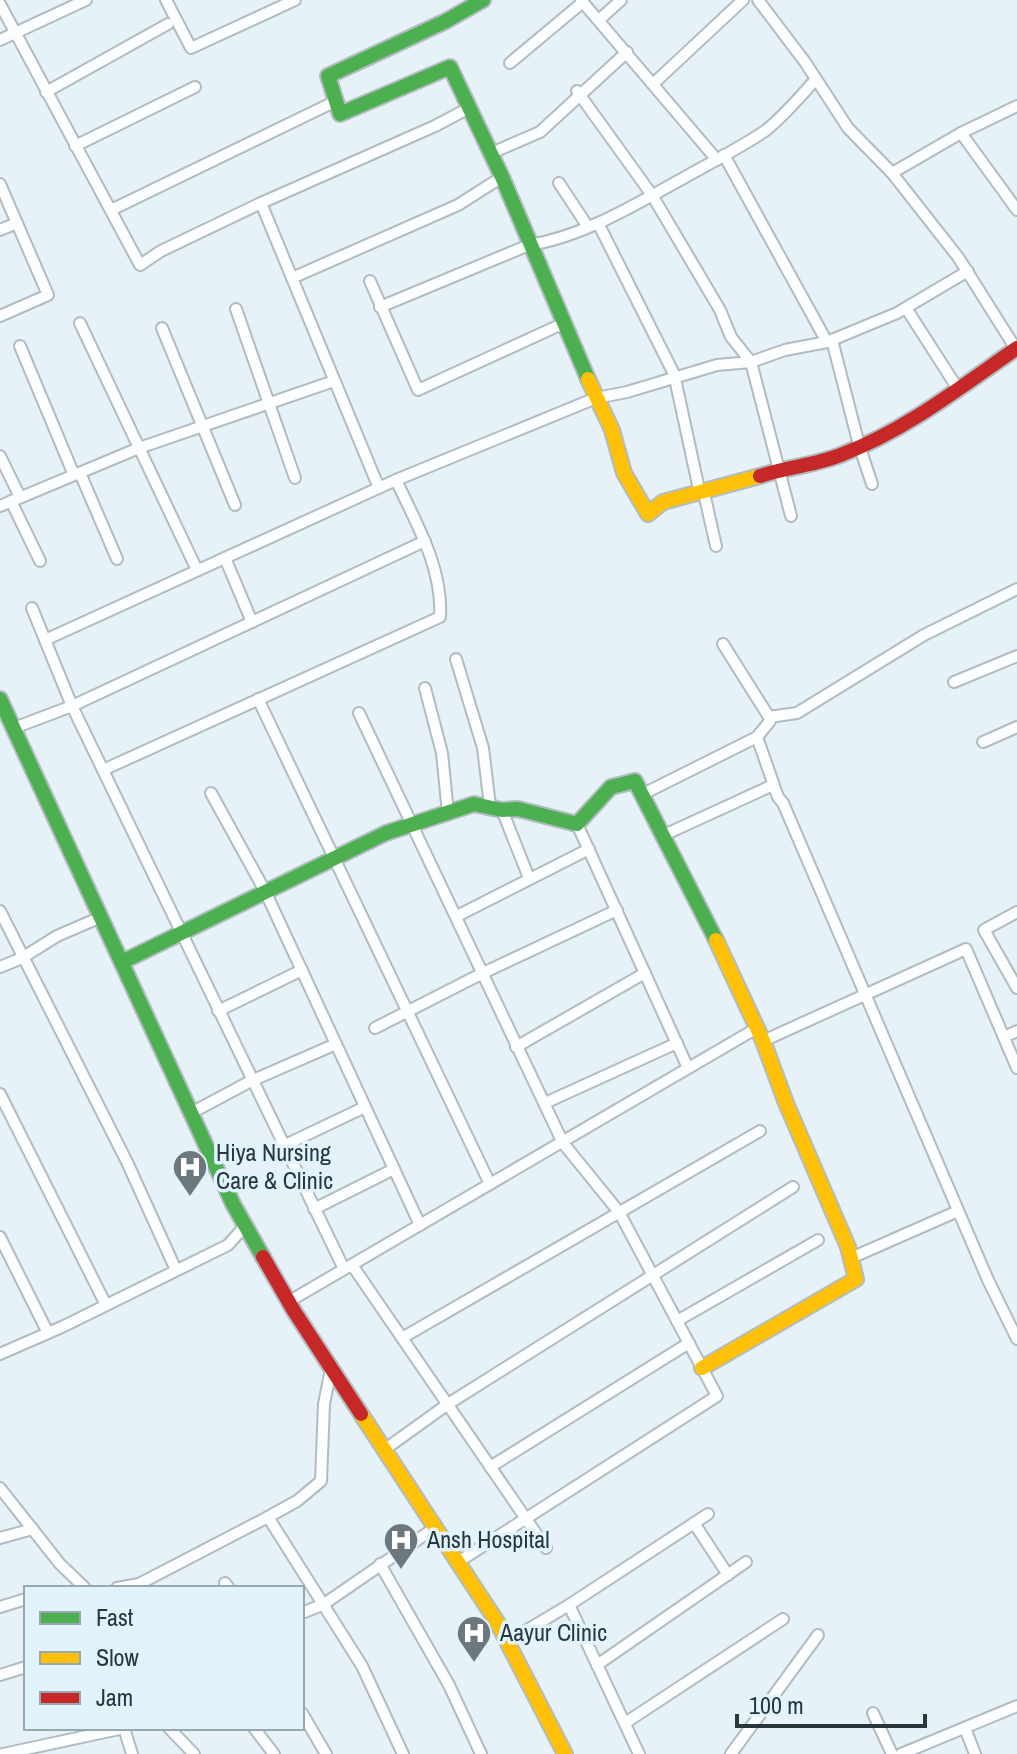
<svg xmlns="http://www.w3.org/2000/svg" width="1017" height="1754" font-family="'Archivo Narrow',sans-serif">
  <style>
    .lines { fill: none; stroke-linecap: round; stroke-linejoin: round }
    .street-casing { stroke: #b1bcc1; stroke-width: 14 }
    .fast-casing { stroke: #b1bcc1; stroke-width: 18 }
    .slow-casing { stroke: #b1bcc1; stroke-width: 18 }
    .jam-casing { stroke: #b1bcc1; stroke-width: 18 }
    .street { stroke: #fbfdfe; stroke-width: 10 }
    .fast { stroke: #4caf50; stroke-width: 14 }
    .slow { stroke: #ffc107; stroke-width: 14 }
    .jam { stroke: #c62828; stroke-width: 14 }
    .labels { text-anchor: middle; stroke-width: 7; stroke-linejoin: round; paint-order: stroke }
    .poi-label { font-size: 24px; fill: #29363c; stroke: #e1f4fe; text-anchor: start }
  </style>
  <rect width="100%" height="100%" fill="#e7f2f8"/>
  <g class="lines">
    <!-- street casing -->
    <g class="street-casing">
      <g id="street">
        <path d="M166,0L191,48L295,0"/>
        <path d="M581,0L717,160"/>
        <path d="M758,0L805,62L848,128L892,173L958,257L1016,349"/>
        <path d="M0,4L140,265L161,251L261,203L435,126L469,108"/>
        <path d="M599,20L621,0"/>
        <path d="M0,40L86,0"/>
        <path d="M510,63L583,2"/>
        <path d="M653,84L743,0"/>
        <path d="M577,91L652,195L720,310L731,337L751,362L791,516"/>
        <path d="M46,92L168,24"/>
        <path d="M961,133L1017,210"/>
        <path d="M75,146L195,87"/>
        <path d="M489,154L540,132L627,52"/>
        <path d="M724,155L827,342"/>
        <path d="M892,173L961,133L1017,106"/>
        <path d="M559,183L588,227"/>
        <path d="M0,184L48,295L0,316"/>
        <path d="M261,203L379,488"/>
        <path d="M111,210L336,101"/>
        <path d="M598,223L674,374L700,494"/>
        <path d="M0,230L17,223"/>
        <path d="M292,278L458,205L502,177"/>
        <path d="M370,281L418,390L562,324"/>
        <path d="M380,307L529,245C582,237 634,205 680,180C708,164 738,149 765,131C784,116 800,97 816,79"/>
        <path d="M906,308L958,389"/>
        <path d="M236,309L295,478"/>
        <path d="M80,323L197,570"/>
        <path d="M162,328L235,505"/>
        <path d="M832,340L859,445L872,484"/>
        <path d="M20,346L74,475"/>
        <path d="M0,456L20,497"/>
        <path d="M80,473L117,559"/>
        <path d="M704,493L716,546"/>
        <path d="M11,501L40,561"/>
        <path d="M0,506L139,448L334,381"/>
        <path d="M225,558L252,622"/>
        <path d="M32,608L72,706L344,1269"/>
        <path d="M45,640L396,480L596,398L627,392L717,365L751,362L785,350L827,342L897,313L968,271"/>
        <path d="M723,644L769,717"/>
        <path d="M456,659L483,748L490,806"/>
        <path d="M954,682L1017,656"/>
        <path d="M425,688L442,753L448,813"/>
        <path d="M258,699L490,1184"/>
        <path d="M359,713L563,1143L619,1212L717,1396L458,1562"/>
        <path d="M769,717L797,713L924,635L1017,589"/>
        <path d="M14,728L72,706L425,541"/>
        <path d="M757,737L778,797L783,803L988,1280L1017,1339"/>
        <path d="M983,742L1017,727"/>
        <path d="M103,770L440,617C443,568 416,523 396,480"/>
        <path d="M211,793L265,891L420,1225"/>
        <path d="M643,794L757,737L770,721L769,717"/>
        <path d="M502,810L529,878"/>
        <path d="M577,824L688,1068"/>
        <path d="M664,835L773,785"/>
        <path d="M0,911L127,1162L176,1270"/>
        <path d="M1017,912L984,930L1017,988"/>
        <path d="M457,916L589,849"/>
        <path d="M0,967L22,958L57,936L101,917"/>
        <path d="M218,1011L302,970"/>
        <path d="M375,1028L483,973L617,910"/>
        <path d="M1004,1037L1017,1031"/>
        <path d="M763,1041L966,949L1017,1068"/>
        <path d="M516,1047L645,973"/>
        <path d="M0,1094L106,1305"/>
        <path d="M545,1103L677,1043"/>
        <path d="M191,1113L251,1081L336,1044"/>
        <path d="M283,1146L365,1107"/>
        <path d="M314,1209L394,1169"/>
        <path d="M0,1237L48,1333"/>
        <path d="M851,1258L958,1211"/>
        <path d="M352,1265L546,1548"/>
        <path d="M288,1302L757,1028"/>
        <path d="M677,1321L818,1240"/>
        <path d="M402,1338L760,1131"/>
        <path d="M0,1354L64,1326L228,1245L245,1226"/>
        <path d="M331,1369L324,1404L321,1481L297,1501L268,1517L362,1666L403,1754"/>
        <path d="M384,1450L448,1404L793,1187"/>
        <path d="M490,1467L689,1343"/>
        <path d="M0,1488L60,1564L85,1588"/>
        <path d="M694,1523L728,1575"/>
        <path d="M0,1538L33,1529"/>
        <path d="M380,1564L449,1685L481,1754"/>
        <path d="M225,1583L229,1588"/>
        <path d="M117,1588L139,1584L268,1517"/>
        <path d="M0,1607L26,1599"/>
        <path d="M302,1613L324,1604L436,1527"/>
        <path d="M507,1642L569,1605"/>
        <path d="M597,1665L746,1562"/>
        <path d="M0,1675L26,1667"/>
        <path d="M302,1713L326,1754"/>
        <path d="M873,1713L892,1754"/>
        <path d="M625,1723L783,1619"/>
        <path d="M124,1728L132,1754"/>
        <path d="M169,1728L194,1754"/>
        <path d="M254,1728L274,1754"/>
        <path d="M965,1728L975,1754"/>
        <path d="M3,1754L124,1728"/>
        <path d="M639,1754L569,1605L708,1514"/>
        <path d="M731,1754L818,1635"/>
        <path d="M901,1754L1017,1706"/>
      </g>
    </g>
    <!-- fast casing -->
    <g class="fast-casing">
      <g id="fast">
        <path d="M483,0L446,21L328,76L340,114L450,67L502,177L588,379"/>
        <path d="M0,699L233,1204L263,1257"/>
        <path d="M122,962L386,833L474,804L502,810L518,809L577,824L611,787L635,781L716,940"/>
      </g>
    </g>
    <!-- slow casing -->
    <g class="slow-casing">
      <g id="slow">
        <path d="M588,379L612,430L624,473L648,514L663,502L760,476"/>
        <path d="M702,1368L856,1279L848,1247L786,1103L763,1041L716,940"/>
        <path d="M361,1414L497,1622L565,1754"/>
      </g>
    </g>
    <!-- jam casing -->
    <g class="jam-casing">
      <g id="jam">
        <path d="M760,476C787,467 817,465 843,454C906,430 962,386 1017,348"/>
        <path d="M263,1257L294,1311L361,1414"/>
      </g>
    </g>
    <!-- street -->
    <use href="#street" class="street"/>
    <!-- fast -->
    <use href="#fast" class="fast"/>
    <!-- slow -->
    <use href="#slow" class="slow"/>
    <!-- jam -->
    <use href="#jam" class="jam"/>
  </g>
  <!-- icons -->
  <defs>
    <g id="hospital-pin" transform="scale(1.8)"><path d="M0 17L-7.5 6A9.5 9.5 0 1 1 7.5 6Z" fill="#6c787e" stroke="#e1f4fe"/><path d="M-5-5h3v3.5h4V-5h3V5h-3V1.5h-4V5h-3Z" fill="#fff"/></g>
  </defs>
  <g fill-rule="evenodd">
    <use href="#hospital-pin" x="190" y="1167"/>
    <use href="#hospital-pin" x="401" y="1540"/>
    <use href="#hospital-pin" x="474" y="1633"/>
  </g>
  <g class="labels">
    <!-- poi labels -->
    <g class="poi-label">
      <text x="216" y="1161">Hiya Nursing<tspan x="216" dy="28">Care &amp; Clinic</tspan></text>
      <text x="427" y="1548">Ansh Hospital</text>
      <text x="500" y="1641">Aayur Clinic</text>
    </g>
  </g>
  <!-- legend -->
  <rect x="24" y="1586" width="280" height="144" fill="#e1f4fe" stroke="#97a8b0" stroke-width="2"/>
  <rect x="40" y="1612" width="40" height="12" fill="#4caf50" stroke="#97a8b0" stroke-width="2"/>
  <text x="96" y="1626" font-size="24" fill="#29363c">Fast</text>
  <rect x="40" y="1652" width="40" height="12" fill="#ffc107" stroke="#97a8b0" stroke-width="2"/>
  <text x="96" y="1666" font-size="24" fill="#29363c">Slow</text>
  <rect x="40" y="1692" width="40" height="12" fill="#c62828" stroke="#97a8b0" stroke-width="2"/>
  <text x="96" y="1706" font-size="24" fill="#29363c">Jam</text>
  <!-- scale -->
  <path d="M737 1714v12h188v-12" fill="none" stroke="#29363c" stroke-width="4"/>
  <text x="749" y="1714" font-size="24" fill="#29363c" stroke="#e1f4fe" stroke-width="6" paint-order="stroke">100 m</text>
</svg>
